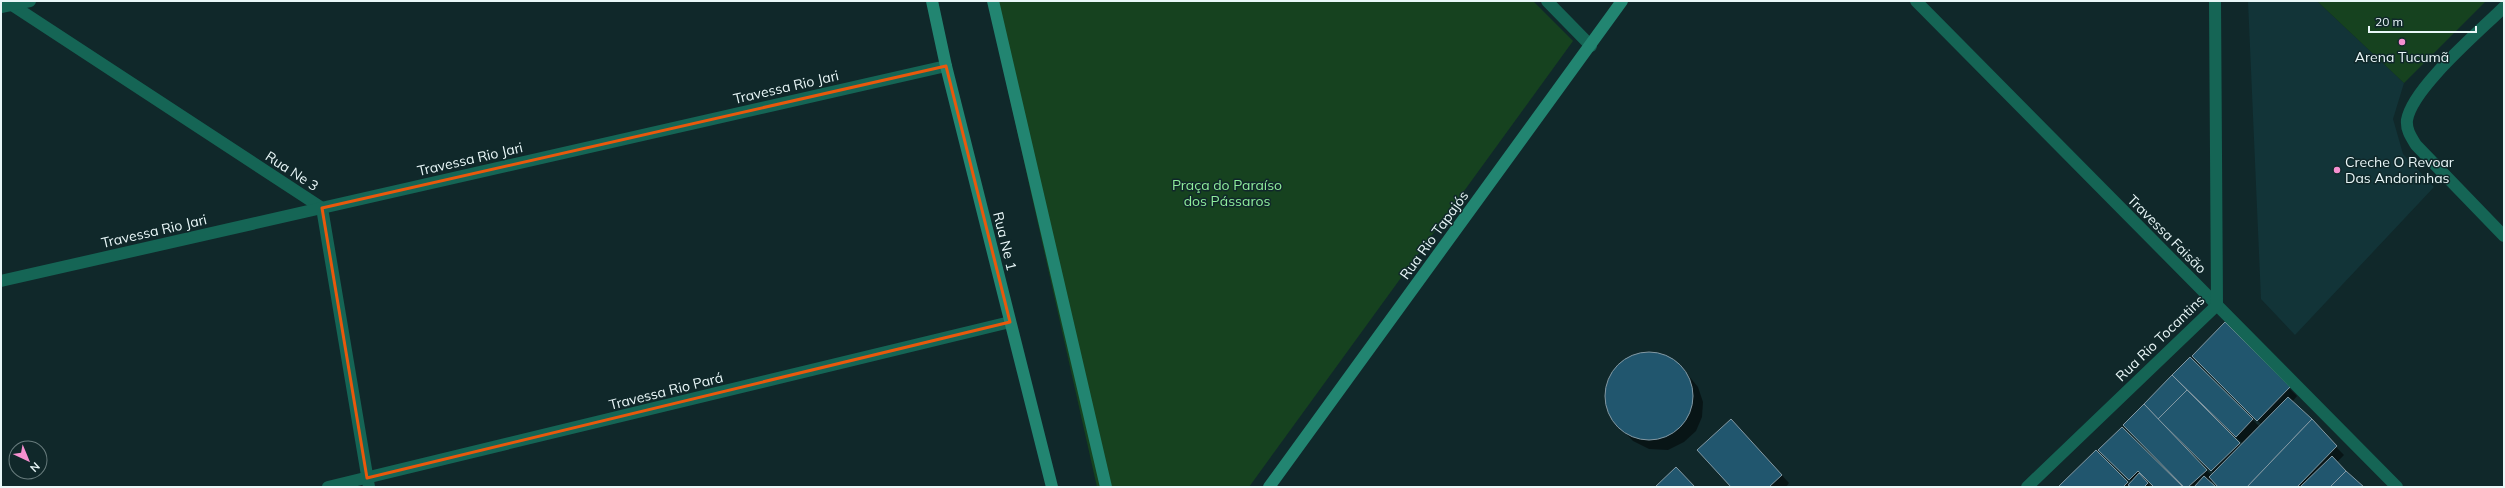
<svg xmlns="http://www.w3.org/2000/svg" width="2505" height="488" font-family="Mulish,sans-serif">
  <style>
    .built { fill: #123438 }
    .green { fill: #16421f }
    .shadow { fill: #0007; fill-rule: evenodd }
    .building { fill: #21566e; stroke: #8399a4 }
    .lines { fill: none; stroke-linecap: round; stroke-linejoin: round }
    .street { stroke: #156555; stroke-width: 12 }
    .secondary { stroke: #228571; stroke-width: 12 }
    .marked { fill: none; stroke: #e8590c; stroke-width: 3; stroke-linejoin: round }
    .poi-dot { fill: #f690d0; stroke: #10282a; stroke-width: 1.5 }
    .labels { text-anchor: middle; stroke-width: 3; stroke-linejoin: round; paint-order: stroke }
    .poi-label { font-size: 14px; fill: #e9f7f8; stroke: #10282a }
    .street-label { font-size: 14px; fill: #e9f7f8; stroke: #10282a }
    .park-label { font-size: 14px; fill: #8fed9c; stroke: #10282a }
  </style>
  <rect width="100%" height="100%" fill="#10282a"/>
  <!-- built -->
  <path class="built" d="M2248,1H2317L2404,83L2393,119L2403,154L2434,187L2295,335L2261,299Z"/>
  <!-- green -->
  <g class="green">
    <path d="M988,1H1533L1573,41L1249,487H1097Z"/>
    <path d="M2317,1H2486L2404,83Z"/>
  </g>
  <!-- shadow -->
  <g class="shadow">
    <path d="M2225,324L2297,396L2292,402L2344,455L2337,462L2363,487H2219L2213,480L2210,483L2214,487H2155L2147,479L2145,481L2151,487H2060L2096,451L2129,485L2132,482L2100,450L2182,487L2184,485L2125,425L2190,359L2260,427L2262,425L2193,356ZM2223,424L2243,444L2241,446L2221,426ZM2186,446L2214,473L2212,476L2184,447Z"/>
    <path d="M1647,353L1663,355L1678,363L1698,387L1703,402L1702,417L1696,431L1684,442L1668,450L1649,449L1633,441L1610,416L1605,398L1608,380L1618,366L1631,357Z"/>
    <path d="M1739,429L1789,483L1786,487H1732Z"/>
  </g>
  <!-- building -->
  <g class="building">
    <path d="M2225,322L2290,387L2257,421L2192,356Z"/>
    <circle cx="1649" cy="396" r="44"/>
    <path d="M2190,357L2253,419L2236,437L2172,375Z"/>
    <path d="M2172,375L2187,390L2158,419L2144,404Z"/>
    <path d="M2187,390L2240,443L2211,471L2158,419Z"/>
    <path d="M2288,397L2312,419L2247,487H2218L2209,477Z"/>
    <path d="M2144,404L2207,470L2188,487H2184L2123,425Z"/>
    <path d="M1731,419L1782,475L1769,487H1731L1697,450Z"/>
    <path d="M2312,419L2337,446L2297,487H2247Z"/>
    <path d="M2122,427L2183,487H2154L2138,471L2129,480L2098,450Z"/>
    <path d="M2096,450L2128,482L2123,487H2058Z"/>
    <path d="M2332,456L2346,471L2330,487H2300Z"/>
    <path d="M1676,467L1695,487H1655Z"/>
    <path d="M2346,471L2364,487H2330Z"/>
    <path d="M2139,473L2148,483L2144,487H2131L2128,485Z"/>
    <path d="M2204,476L2216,487H2194Z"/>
  </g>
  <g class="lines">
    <!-- street -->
    <g class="street">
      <path d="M11,1L12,5L322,208L369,487"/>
      <path d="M1547,1L1591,46"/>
      <path d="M1916,1L2397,487"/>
      <path d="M1,7L30,1"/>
      <path d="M2504,7C2480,31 2412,88 2407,120C2406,130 2411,137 2416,145L2504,236"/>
      <path d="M1,281L946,66"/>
      <path d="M328,487L1010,322"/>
      <path d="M2027,487L2217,305L2215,1"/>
    </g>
    <!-- secondary -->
    <g class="secondary">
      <path d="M932,1L946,66L1052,487"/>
      <path d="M993,1L1106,487"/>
      <path d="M1269,487L1622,1"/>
    </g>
  </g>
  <!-- marked area -->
  <path class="marked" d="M946,66L1010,322L367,478L322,208Z"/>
  <!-- markers -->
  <g class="poi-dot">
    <circle cx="2402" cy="42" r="4"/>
    <circle cx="2337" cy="170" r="4"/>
  </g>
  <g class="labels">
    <!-- poi labels -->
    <g class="poi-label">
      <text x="2402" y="62">Arena Tucumã</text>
      <text x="2345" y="167" text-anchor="start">Creche O Revoar<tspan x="2345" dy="16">Das Andorinhas</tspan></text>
    </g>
    <!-- street labels -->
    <g class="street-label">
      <text transform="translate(786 87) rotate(-13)" y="5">Travessa Rio Jari</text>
      <text transform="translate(470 159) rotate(-13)" y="5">Travessa Rio Jari</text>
      <text transform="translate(292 171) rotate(33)" y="5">Rua Ne 3</text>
      <text transform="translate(154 231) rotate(-13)" y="5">Travessa Rio Jari</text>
      <text transform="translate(2167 234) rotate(45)" y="5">Travessa Faisão</text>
      <text transform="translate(1434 235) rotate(-54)" y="5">Rua Rio Tapajós</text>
      <text transform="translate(1005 241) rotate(76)" y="5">Rua Ne 1</text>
      <text transform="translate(2160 338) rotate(-44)" y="5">Rua Rio Tocantins</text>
      <text transform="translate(666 391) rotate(-14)" y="5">Travessa Rio Pará</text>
    </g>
    <!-- park labels -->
    <g class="park-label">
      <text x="1227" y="190">Praça do Paraíso<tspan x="1227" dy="16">dos Pássaros</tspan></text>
    </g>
  </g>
  <!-- border -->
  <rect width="2505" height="488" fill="none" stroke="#e9f7f8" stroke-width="4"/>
  <!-- north arrow -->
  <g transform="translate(28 460) rotate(136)"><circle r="19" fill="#10282a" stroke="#677b7c"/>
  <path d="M0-3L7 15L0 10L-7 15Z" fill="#f690d0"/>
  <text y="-6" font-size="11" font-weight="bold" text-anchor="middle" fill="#e9f7f8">N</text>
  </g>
  <!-- scale -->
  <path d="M2369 26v6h107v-6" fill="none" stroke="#e9f7f8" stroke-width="2"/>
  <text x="2375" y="26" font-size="12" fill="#e9f7f8" stroke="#10282a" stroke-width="3" paint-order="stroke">20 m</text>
</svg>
